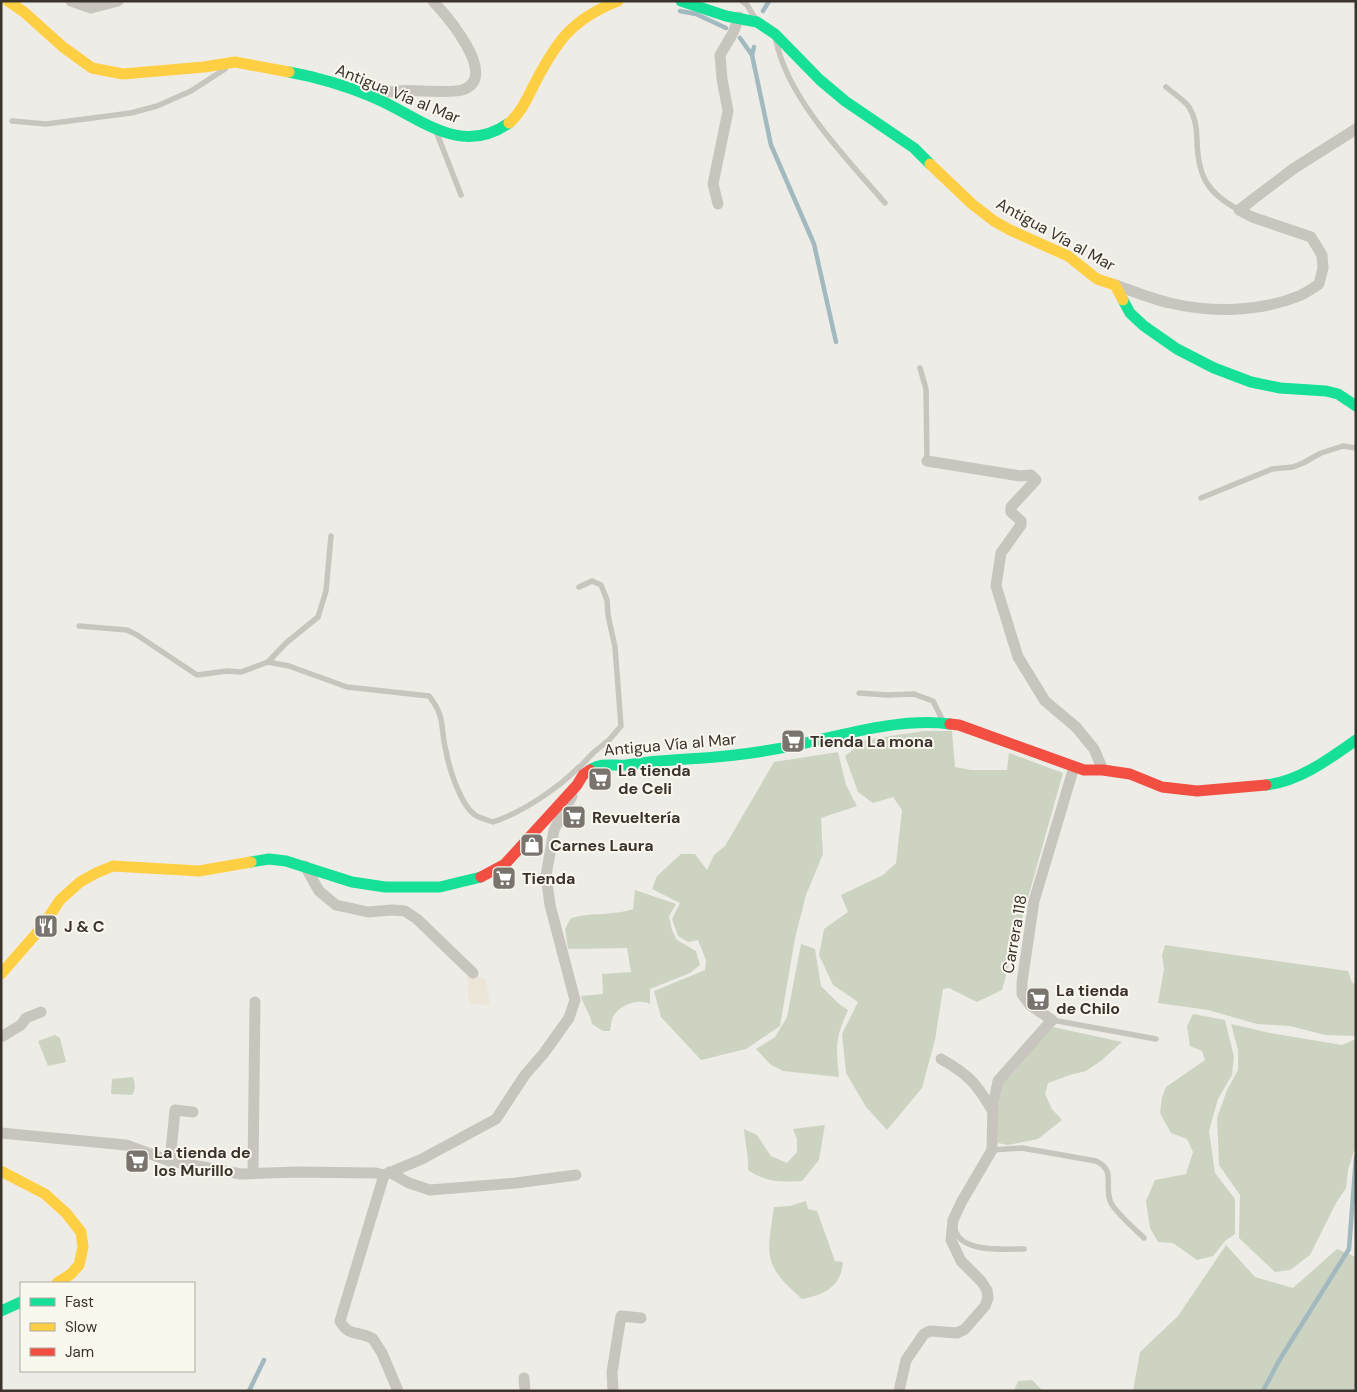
<svg xmlns="http://www.w3.org/2000/svg" width="1357" height="1392" font-family="'DM Sans',sans-serif">
  <style>
    .green { fill: #ccd4c1 }
    .plaza { fill: #ebe6d7 }
    .lines { fill: none; stroke-linecap: round; stroke-linejoin: round }
    .stream { stroke: #a2b9bf; stroke-width: 4.5 }
    .lane { stroke: #c8c5be; stroke-width: 5.5 }
    .street { stroke: #c8c5be; stroke-width: 11 }
    .fast { stroke: #16e098; stroke-width: 11 }
    .slow { stroke: #ffcf43; stroke-width: 11 }
    .jam { stroke: #f24e42; stroke-width: 11 }
    .labels { text-anchor: middle; stroke-width: 4; stroke-linejoin: round; paint-order: stroke }
    .street-label { font-size: 16px; fill: #3a332c; stroke: #faf7ef }
    .poi-label { font-size: 16px; font-weight: bold; fill: #3a332c; stroke: #faf7ef; text-anchor: start }
  </style>
  <rect width="100%" height="100%" fill="#eeece6"/>
  <!-- green -->
  <g class="green">
    <path d="M924,731H952L955,767L971,770H1007L1009,753L1063,773L1002,990L977,1002L949,988L943,989L935,1040L922,1088L887,1130L866,1107L846,1073L842,1034L858,1002L833,985L819,955L824,929L848,912L841,895L883,875L896,863L902,810L893,797L873,803L858,792L845,756L864,740Z"/>
    <path d="M838,752L846,785L857,806L821,818L823,854L806,895L795,938L780,1026L746,1049L701,1060L661,1017L654,991L705,970L706,960L698,940L688,942L678,936L672,919L680,903L652,889L657,876L681,854H695L707,870L714,855L725,846L774,762Z"/>
    <path d="M635,890L676,904L669,916L672,930L677,940L696,951L700,965L690,973L650,989V1004C638,998 621,1005 614,1015C611,1019 611,1026 610,1031H603L592,1024C590,1013 584,1007 581,996L603,994L602,974L631,972L627,948L568,949L565,929L571,918C592,912 613,916 633,909Z"/>
    <path d="M801,944L815,949L821,986L839,1004L848,1010C835,1039 836,1045 839,1077L783,1071L771,1065L756,1049L775,1037L787,1017Z"/>
    <path d="M1165,945L1348,971L1352,982L1356,985V1034L1354,1036L1325,1035L1290,1026L1257,1024L1208,1010L1158,1003L1164,969L1162,956Z"/>
    <path d="M1193,1014L1225,1020L1234,1057L1232,1075L1218,1099L1209,1131L1215,1173L1235,1199V1234L1225,1241L1213,1256L1197,1260L1173,1243L1158,1242L1150,1228L1146,1201L1155,1180L1186,1174L1193,1152L1187,1139L1171,1133L1160,1113L1162,1097L1166,1087L1205,1060L1202,1051L1190,1046L1187,1026Z"/>
    <path d="M1231,1024L1270,1033L1342,1045L1356,1039V1145L1348,1170L1346,1188L1336,1203L1310,1255L1290,1270L1275,1272L1239,1238L1240,1195L1219,1165L1217,1118L1227,1090L1238,1070V1050Z"/>
    <path d="M1053,1027L1122,1042L1102,1060L1086,1071L1070,1075L1048,1083L1045,1094L1052,1109L1062,1120L1038,1139L1008,1145L998,1143L997,1114L1003,1082Z"/>
    <path d="M55,1035L60,1038L66,1062L48,1066L38,1041Z"/>
    <path d="M133,1077C135,1083 136,1090 132,1095L111,1094L112,1079Z"/>
    <path d="M825,1125L819,1160L802,1181C780,1182 767,1183 748,1170C749,1156 745,1144 744,1129L757,1135L771,1156L787,1163L797,1152V1139L793,1129Z"/>
    <path d="M806,1201L808,1209L817,1211L835,1261L843,1262C841,1287 824,1295 802,1299C762,1264 767,1256 774,1207L790,1206Z"/>
    <path d="M1226,1245L1255,1277L1293,1288L1337,1249L1356,1257V1391H1133L1140,1352L1178,1316Z"/>
    <path d="M1032,1380L1043,1391H1014L1018,1381Z"/>
  </g>
  <!-- plaza -->
  <path class="plaza" d="M467,975H476L486,980L490,1005L469,1004Z"/>
  <g class="lines">
    <!-- stream -->
    <g class="stream">
      <path d="M680,11L696,14L726,28"/>
      <path d="M763,11L769,1"/>
      <path d="M740,38L752,55L771,145L814,244L836,342"/>
      <path d="M752,55L754,47"/>
      <path d="M249,1391L264,1360"/>
      <path d="M1263,1391L1280,1359L1349,1249L1356,1157"/>
    </g>
    <!-- lane -->
    <g class="lane">
      <path d="M742,1L747,5L755,18"/>
      <path d="M776,40C787,98 847,159 885,203"/>
      <path d="M1166,87C1173,93 1184,100 1189,107C1196,118 1197,130 1197,141C1198,176 1207,193 1239,210"/>
      <path d="M12,121L46,124L131,113L157,106L191,91L225,69"/>
      <path d="M436,131L461,195"/>
      <path d="M920,368L926,389L927,461"/>
      <path d="M1201,498L1272,469L1293,467L1303,463L1321,453L1343,446L1356,448"/>
      <path d="M579,587L592,581L601,585L607,600L608,615L615,647L621,726L610,739L593,753L579,768"/>
      <path d="M79,626L127,630L137,635L197,675L227,671L241,672L268,662L286,643L318,617L326,591L331,536"/>
      <path d="M268,662L289,666L347,687L429,696C446,717 440,728 446,751C449,768 460,804 475,815C480,818 487,820 493,822C523,812 557,789 579,767"/>
      <path d="M859,693L888,695L914,694L933,701L943,721"/>
      <path d="M1052,1020L1156,1039"/>
      <path d="M992,1150L1022,1148L1096,1161C1117,1171 1103,1186 1111,1203C1117,1214 1135,1229 1144,1238"/>
      <path d="M955,1229C960,1253 1004,1249 1024,1249"/>
    </g>
    <!-- street -->
    <g class="street">
      <path d="M71,1L91,8L118,1"/>
      <path d="M371,96C390,90 404,90 424,91C436,91 450,93 462,90C501,78 446,15 433,1"/>
      <path d="M718,204L713,184L728,111L722,79L720,55L733,33L739,17"/>
      <path d="M1115,285C1133,291 1152,299 1170,303C1212,313 1259,312 1299,296C1306,293 1313,288 1319,284L1323,268L1322,255L1311,237L1252,217L1239,210L1293,169L1356,129"/>
      <path d="M927,461L1020,476L1031,475L1036,480L1011,507V512L1021,521V525L1001,553L996,586L1018,657L1045,701L1076,727L1094,749L1103,770"/>
      <path d="M305,866L319,891L336,905L368,912L392,910L405,911L417,919L473,973"/>
      <path d="M1,1037L21,1025L26,1018L41,1012"/>
      <path d="M941,1059C968,1074 977,1084 992,1110"/>
      <path d="M1,1133L126,1145L170,1161L241,1174L296,1172L376,1173L384,1175L422,1159L496,1119L525,1075L544,1053L569,1018L575,1000L550,905L546,876L554,830L572,796"/>
      <path d="M170,1161L175,1110L193,1112"/>
      <path d="M389,1172L409,1183L430,1190L516,1183L576,1175"/>
      <path d="M253,1173L255,1002"/>
      <path d="M384,1175L340,1321C349,1338 359,1330 373,1339L382,1353L398,1391"/>
      <path d="M524,1378L525,1391"/>
      <path d="M613,1391L612,1372L621,1316L641,1318"/>
      <path d="M899,1391L906,1360L924,1334L930,1331L957,1333L965,1329L985,1306L988,1298L987,1290L981,1281L961,1261L951,1240L953,1220L962,1201L992,1150L993,1105L998,1081L1052,1020L1030,1005L1022,994V982L1034,901L1074,767"/>
    </g>
    <!-- fast -->
    <g class="fast">
      <path d="M681,1L726,16L757,22L775,34L820,80L845,101L914,148L930,164"/>
      <path d="M289,72C316,77 344,85 370,96C417,114 458,159 509,123"/>
      <path d="M1123,300L1130,313L1144,326L1177,349L1214,368L1251,382L1280,388L1326,391L1338,394L1356,406"/>
      <path d="M590,770C602,762 612,766 626,765C646,762 666,760 687,759C723,757 760,753 796,745C842,735 903,717 950,724"/>
      <path d="M1266,785C1300,781 1329,759 1356,740"/>
      <path d="M251,862L269,859L286,861L352,882L385,887H440L481,877"/>
      <path d="M1,1311L21,1302"/>
    </g>
    <!-- slow -->
    <g class="slow">
      <path d="M8,1L24,12L63,47L92,68L123,74L204,67L235,62L289,72"/>
      <path d="M509,123C522,112 528,96 536,81C558,39 573,19 618,1"/>
      <path d="M930,164L972,204L994,221L1010,230L1068,256L1097,279L1115,285L1123,300"/>
      <path d="M1,974L42,927L60,900L80,882L96,873L113,866L199,871L251,862"/>
      <path d="M1,1171L45,1194L66,1213L81,1232L83,1247L79,1265L71,1274L57,1283"/>
    </g>
    <!-- jam -->
    <g class="jam">
      <path d="M950,724L959,725L1084,770H1103L1130,774L1162,787L1197,791L1266,785"/>
      <path d="M481,877L505,864L577,785L583,775L590,770"/>
    </g>
  </g>
  <!-- icons -->
  <defs>
    <g id="supermarket-square" transform="scale(1.25)"><rect x="-9" y="-9" width="18" height="18" rx="4" fill="#79746d" stroke="#faf7ef"/><path d="M-6-5.5h2.5l.6 2H6L4.5 2H-2.5L-4.4-4H-6ZM-1.5 3.2a1.3 1.3 0 1 0 .1 0ZM3 3.2a1.3 1.3 0 1 0 .1 0Z" fill="#fff"/></g>
    <g id="shop-square" transform="scale(1.25)"><rect x="-9" y="-9" width="18" height="18" rx="4" fill="#79746d" stroke="#faf7ef"/><path d="M-5-2.5h2.3a2.7 3.5 0 0 1 5.4 0H5L5.5 6h-11ZM-1.5-2.5h3a1.5 2.3 0 0 0-3 0Z" fill="#fff"/></g>
    <g id="restaurant-square" transform="scale(1.25)"><rect x="-9" y="-9" width="18" height="18" rx="4" fill="#79746d" stroke="#faf7ef"/><path d="M-5-6h1v4h1v-4h1v4h1v-4h1v5L-1.5 .5V6h-2V.5L-5-1ZM5-6V6H3V1.5H1.5Q1.5-4 5-6Z" fill="#fff"/></g>
  </defs>
  <g fill-rule="evenodd">
    <use href="#supermarket-square" x="793" y="741"/>
    <use href="#supermarket-square" x="600" y="779"/>
    <use href="#supermarket-square" x="574" y="817"/>
    <use href="#shop-square" x="532" y="845"/>
    <use href="#supermarket-square" x="504" y="878"/>
    <use href="#restaurant-square" x="46" y="926"/>
    <use href="#supermarket-square" x="1038" y="999"/>
    <use href="#supermarket-square" x="137" y="1161"/>
  </g>
  <g class="labels">
    <!-- street labels -->
    <g class="street-label">
      <text transform="translate(398 93) rotate(22)" y="6">Antigua Vía al Mar</text>
      <text transform="translate(1056 234) rotate(29)" y="6">Antigua Vía al Mar</text>
      <text transform="translate(670 744) rotate(-5)" y="6">Antigua Vía al Mar</text>
      <text transform="translate(1014 934) rotate(-80)" y="6">Carrera 118</text>
    </g>
    <!-- poi labels -->
    <g class="poi-label">
      <text x="810" y="747">Tienda La mona</text>
      <text x="618" y="776">La tienda<tspan x="618" dy="18">de Celi</tspan></text>
      <text x="592" y="823">Revueltería</text>
      <text x="550" y="851">Carnes Laura</text>
      <text x="522" y="884">Tienda</text>
      <text x="64" y="932">J &amp; C</text>
      <text x="1056" y="996">La tienda<tspan x="1056" dy="18">de Chilo</tspan></text>
      <text x="154" y="1158">La tienda de<tspan x="154" dy="18">los Murillo</tspan></text>
    </g>
  </g>
  <!-- border -->
  <rect width="1357" height="1392" fill="none" stroke="#3a332c" stroke-width="5"/>
  <!-- legend -->
  <rect x="20" y="1282" width="175" height="90" fill="#faf7ef" stroke="#ada9a1"/>
  <rect x="30" y="1298" width="25" height="8" fill="#16e098" stroke="#ada9a1"/>
  <text x="65" y="1307" font-size="15" fill="#3a332c">Fast</text>
  <rect x="30" y="1323" width="25" height="8" fill="#ffcf43" stroke="#ada9a1"/>
  <text x="65" y="1332" font-size="15" fill="#3a332c">Slow</text>
  <rect x="30" y="1348" width="25" height="8" fill="#f24e42" stroke="#ada9a1"/>
  <text x="65" y="1357" font-size="15" fill="#3a332c">Jam</text>
</svg>
